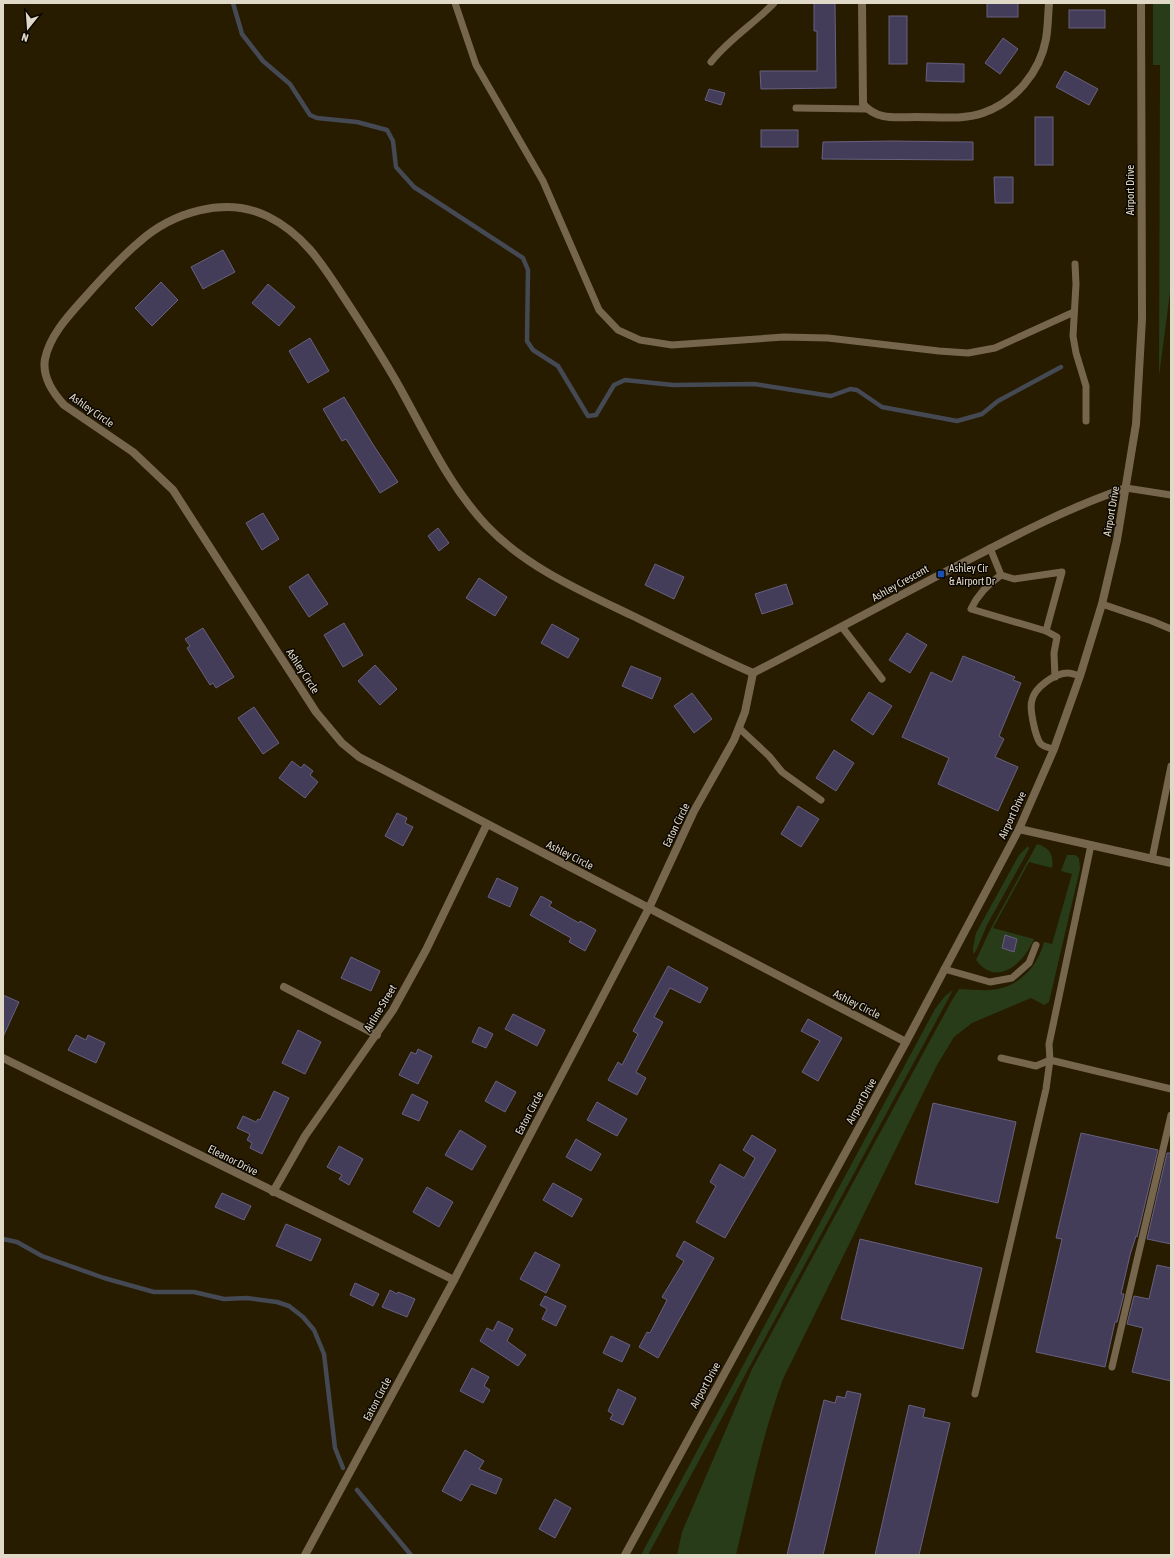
<svg xmlns="http://www.w3.org/2000/svg" width="1174" height="1558" font-family="'Asap Condensed',sans-serif">
  <style>
    .green { fill: #283c1a; fill-rule: evenodd }
    .lines { fill: none; stroke-linecap: round; stroke-linejoin: round }
    .stream { stroke: #444953; stroke-width: 4.5 }
    .building { fill: #443d5a; stroke: #67607f }
    .service { stroke: #77664e; stroke-width: 7 }
    .minor { stroke: #77664e; stroke-width: 8 }
    .tertiary { stroke: #77664e; stroke-width: 8 }
    .transit-dot { fill: #1a4fb4; stroke: #0b0700; stroke-width: 1.5 }
    .labels { text-anchor: middle; stroke-width: 3; stroke-linejoin: round; paint-order: stroke }
    .street-label { font-size: 11px; fill: #e1d9c8; stroke: #0b0700 }
    .poi-label { font-size: 11px; fill: #e1d9c8; stroke: #0b0700; text-anchor: start }
  </style>
  <rect width="100%" height="100%" fill="#271b00"/>
  <!-- green -->
  <g class="green">
    <path d="M1153,3H1171V285L1159,376L1160,65H1153Z"/>
    <path d="M1037,844C1050,848 1054,855 1052,868L1029,862L993,928L1034,939C1024,963 997,988 976,960L991,928ZM1005,935L1017,939L1014,952L1002,948Z"/>
    <path d="M1028,846L1029,849L987,925L976,951L973,954V947L976,933L1019,855Z"/>
    <path d="M1067,855H1075L1079,858L1080,869L1049,1002L1044,1005L1031,998L972,1023L954,1037L937,1065L783,1379C762,1436 750,1496 736,1555H677L682,1532L752,1369L952,1000L959,989C970,989 980,991 990,990C1018,988 1037,968 1044,942L1052,944L1072,874L1061,871Z"/>
    <path d="M953,990L648,1555H641L935,1009L945,996Z"/>
  </g>
  <g class="lines">
    <!-- stream -->
    <g class="stream">
      <path d="M233,3L242,34L263,61L290,84L310,115L317,118L357,122L387,130L393,141L396,167L414,187L523,258L528,270L527,341L533,350L558,366L588,416L596,415L614,385L625,380L673,385L754,384L831,396L850,389L857,390L882,407L957,421L982,414L998,401L1061,367"/>
      <path d="M3,1239L17,1242L42,1256L104,1278L154,1292H194L224,1299L247,1298L277,1302L289,1306L303,1317L314,1330L324,1354L335,1448L343,1468"/>
      <path d="M357,1490L411,1555"/>
    </g>
  </g>
  <!-- building -->
  <g class="building">
    <path d="M814,3H835L836,88L761,89L760,71H817V31H814Z"/>
    <rect x="987" y="3" width="31" height="14"/>
    <rect x="1069" y="10" width="36" height="18"/>
    <rect x="889" y="16" width="18" height="48"/>
    <path d="M1003,38L1018,49L1000,74L985,63Z"/>
    <path d="M927,63L964,64V82L926,81Z"/>
    <path d="M1065,71L1098,89L1089,105L1056,87Z"/>
    <path d="M709,89L725,93L721,105L705,100Z"/>
    <rect x="1035" y="117" width="18" height="48"/>
    <rect x="761" y="130" width="37" height="17"/>
    <path d="M892,141L973,142V160L822,159L823,142Z"/>
    <path d="M994,177H1013V203H995Z"/>
    <path d="M223,250L235,272L203,289L191,267Z"/>
    <path d="M161,282L178,300L152,326L135,308Z"/>
    <path d="M268,284L295,307L279,326L252,303Z"/>
    <path d="M310,338L329,371L308,383L289,351Z"/>
    <path d="M344,397L374,446L398,482L380,493L346,439L342,441L323,409Z"/>
    <path d="M263,513L279,539L262,550L246,523Z"/>
    <path d="M438,528L449,543L439,551L428,536Z"/>
    <path d="M655,564L684,577L674,599L645,585Z"/>
    <path d="M308,574L328,604L309,617L289,587Z"/>
    <path d="M479,578L507,597L495,616L466,598Z"/>
    <path d="M786,584L793,604L762,614L755,594Z"/>
    <path d="M344,623L363,655L343,667L324,635Z"/>
    <path d="M552,624L579,639L568,658L541,643Z"/>
    <path d="M203,628L234,677L216,688L213,683L210,685L187,648L190,646L185,639Z"/>
    <path d="M907,633L927,645L910,673L889,660Z"/>
    <path d="M963,656L1015,677L1013,680L1021,683L999,736L1004,739L995,757L1018,767L998,811L938,784L949,758L902,737L931,672L952,682Z"/>
    <path d="M375,665L397,689L380,705L358,681Z"/>
    <path d="M631,666L661,678L652,699L622,686Z"/>
    <path d="M869,692L892,706L873,735L851,720Z"/>
    <path d="M692,693L712,719L694,733L674,706Z"/>
    <path d="M254,707L279,743L263,754L238,718Z"/>
    <path d="M834,750L854,763L836,791L816,778Z"/>
    <path d="M292,761L301,768L304,764L313,771L310,775L318,782L305,798L279,778Z"/>
    <path d="M798,806L819,819L801,847L781,834Z"/>
    <path d="M397,813L407,818L405,823L413,827L403,846L385,836Z"/>
    <path d="M497,878L518,888L510,907L488,897Z"/>
    <path d="M541,896L552,902L549,906L579,923L580,921L596,930L585,951L569,942L571,938L530,915Z"/>
    <path d="M1005,935L1017,939L1014,952L1002,948Z"/>
    <path d="M351,957L380,971L371,991L341,978Z"/>
    <path d="M668,966L708,988L700,1003L670,988L654,1017L663,1022L636,1072L646,1078L637,1095L608,1080L618,1062L622,1065L638,1034L633,1031Z"/>
    <path d="M3,995L19,1002L3,1037Z"/>
    <path d="M513,1014L545,1030L537,1046L505,1029Z"/>
    <path d="M808,1019L842,1038L818,1081L802,1072L820,1041L801,1031Z"/>
    <path d="M479,1027L493,1034L486,1048L472,1042Z"/>
    <path d="M298,1030L321,1042L305,1074L282,1063Z"/>
    <path d="M76,1035L86,1040L88,1035L105,1043L96,1063L68,1050Z"/>
    <path d="M418,1049L432,1056L418,1084L399,1075L411,1052L416,1054Z"/>
    <path d="M496,1081L516,1092L505,1112L485,1101Z"/>
    <path d="M274,1091L289,1098L262,1154L250,1148L252,1143L247,1140L250,1134L237,1128L243,1116L256,1122L258,1119L260,1120Z"/>
    <path d="M412,1094L428,1102L419,1121L402,1114Z"/>
    <path d="M597,1102L627,1119L617,1136L587,1120Z"/>
    <path d="M933,1103L1016,1122L998,1203L915,1184Z"/>
    <path d="M460,1130L486,1146L472,1170L445,1155Z"/>
    <path d="M1081,1133L1158,1150L1137,1237L1136,1236L1130,1255L1121,1294H1124L1117,1322H1115L1105,1367L1036,1352L1062,1239L1056,1238Z"/>
    <path d="M752,1135L776,1150L725,1238L696,1222L716,1186L710,1182L720,1164L744,1178L755,1158L743,1150Z"/>
    <path d="M576,1139L601,1154L591,1171L566,1157Z"/>
    <path d="M339,1146L363,1159L349,1185L339,1179L342,1175L327,1167Z"/>
    <path d="M1167,1153H1171V1244L1147,1239Z"/>
    <path d="M553,1183L582,1199L572,1217L543,1200Z"/>
    <path d="M427,1187L453,1202L439,1227L413,1212Z"/>
    <path d="M222,1193L251,1206L244,1220L215,1207Z"/>
    <path d="M286,1224L321,1239L311,1261L276,1246Z"/>
    <path d="M860,1239L982,1268L963,1349L841,1319Z"/>
    <path d="M684,1241L714,1258L658,1358L639,1347L647,1332L650,1333L667,1300L662,1297L684,1261L676,1256Z"/>
    <path d="M535,1252L560,1265L546,1293L520,1279Z"/>
    <path d="M1157,1265L1171,1268V1381L1132,1372L1143,1328L1127,1324L1134,1296L1149,1299Z"/>
    <path d="M355,1283L379,1294L373,1306L350,1295Z"/>
    <path d="M390,1290L397,1294L398,1292L415,1299L407,1317L382,1307Z"/>
    <path d="M545,1296L566,1306L556,1326L542,1319L547,1309L540,1305Z"/>
    <path d="M498,1321L513,1329L507,1341L526,1355L518,1366L480,1341L487,1328L493,1331Z"/>
    <path d="M611,1336L630,1345L622,1362L603,1353Z"/>
    <path d="M472,1368L489,1377L484,1386L490,1390L483,1403L460,1391Z"/>
    <path d="M618,1389L636,1398L623,1425L610,1419L613,1414L608,1411Z"/>
    <path d="M847,1391L861,1394L823,1555H787L824,1400L835,1403L837,1396L845,1398Z"/>
    <path d="M909,1405L925,1409L923,1417L950,1423L919,1555H875Z"/>
    <path d="M465,1450L484,1461L479,1469L502,1479L496,1494L471,1484L461,1501L442,1491Z"/>
    <path d="M555,1499L571,1508L555,1538L539,1529Z"/>
  </g>
  <g class="lines">
    <!-- service -->
    <g class="service">
      <path d="M455,3L476,65L543,181L599,310L618,330L640,340L672,345L784,337L828,338L939,351L968,353L995,348L1074,312"/>
      <path d="M711,62C729,39 754,24 774,3"/>
      <path d="M796,108L867,109"/>
      <path d="M1075,264L1076,284L1073,336L1076,353L1086,386V421"/>
      <path d="M1126,488L1171,495"/>
      <path d="M990,548L1001,575L1014,579L1062,572L1046,631L1057,637L1054,653L1055,677"/>
      <path d="M1001,575C988,584 978,594 971,609L1046,631"/>
      <path d="M1102,604L1152,621L1171,629"/>
      <path d="M842,627L882,679"/>
      <path d="M739,728L769,756L782,772L821,800"/>
      <path d="M1054,749C1049,748 1043,747 1040,743C1035,735 1029,708 1032,700C1035,687 1055,673 1068,673C1072,673 1076,675 1080,676"/>
      <path d="M1091,845L1049,1044L1050,1060L1171,1089"/>
      <path d="M1152,859L1171,766"/>
      <path d="M944,969L990,982L1012,978L1029,963L1036,945"/>
      <path d="M1112,1367L1171,1115"/>
      <path d="M975,1394L1046,1089L1050,1060L1036,1066L1001,1058"/>
    </g>
    <!-- minor -->
    <g class="minor">
      <path d="M862,3L863,104C877,121 897,117 917,117C938,117 963,120 983,113C1015,102 1040,72 1046,39C1048,28 1048,15 1049,3"/>
      <path d="M753,673C712,655 672,635 631,615C581,591 526,567 487,526C452,489 430,443 406,399C387,363 364,328 341,293C321,262 302,233 267,216C225,196 172,212 138,243C119,259 103,277 87,295C71,313 50,334 45,359C42,376 53,393 64,405L133,452L173,490L316,712L342,743L359,757L906,1042"/>
      <path d="M753,673C827,635 900,595 974,557C1024,531 1073,506 1126,488"/>
      <path d="M1019,829L1171,863"/>
      <path d="M284,987L377,1035"/>
      <path d="M3,1058L454,1280"/>
      <path d="M273,1192L305,1136L393,1010L426,950L487,824"/>
      <path d="M305,1555L454,1280L649,908L694,811L734,740L745,712L753,673"/>
    </g>
    <!-- tertiary -->
    <path class="tertiary" d="M625,1555L906,1042L1019,829L1054,749L1080,676L1102,604L1117,540L1136,424L1142,319L1141,3"/>
  </g>
  <!-- markers -->
  <rect class="transit-dot" x="937" y="570" width="8" height="8" rx="2"/>
  <g class="labels">
    <!-- street labels -->
    <g class="street-label">
      <text transform="translate(1130 190) rotate(-90)" y="4">Airport Drive</text>
      <text transform="translate(92 410) rotate(35)" y="4">Ashley Circle</text>
      <text transform="translate(1111 511) rotate(-80)" y="4">Airport Drive</text>
      <text transform="translate(900 583) rotate(-29)" y="4">Ashley Crescent</text>
      <text transform="translate(303 671) rotate(57)" y="4">Ashley Circle</text>
      <text transform="translate(1012 815) rotate(-65)" y="4">Airport Drive</text>
      <text transform="translate(676 825) rotate(-64)" y="4">Eaton Circle</text>
      <text transform="translate(570 855) rotate(27)" y="4">Ashley Circle</text>
      <text transform="translate(857 1004) rotate(27)" y="4">Ashley Circle</text>
      <text transform="translate(380 1008) rotate(-59)" y="4">Airline Street</text>
      <text transform="translate(861 1101) rotate(-61)" y="4">Airport Drive</text>
      <text transform="translate(529 1113) rotate(-62)" y="4">Eaton Circle</text>
      <text transform="translate(233 1160) rotate(27)" y="4">Eleanor Drive</text>
      <text transform="translate(705 1385) rotate(-61)" y="4">Airport Drive</text>
      <text transform="translate(377 1399) rotate(-62)" y="4">Eaton Circle</text>
    </g>
    <!-- poi labels -->
    <g class="poi-label">
      <text x="949" y="572">Ashley Cir<tspan x="949" dy="13">&amp; Airport Dr</tspan></text>
    </g>
  </g>
  <!-- border -->
  <rect width="1174" height="1558" fill="none" stroke="#e1d9c8" stroke-width="8"/>
  <!-- north arrow -->
  <g transform="translate(28 28) rotate(197)" stroke="#0b0700" stroke-width="3" paint-order="stroke">
  <path d="M0-3L7 15L0 10L-7 15Z" fill="#e1d9c8"/>
  <text y="-6" font-size="11" font-weight="bold" text-anchor="middle" fill="#e1d9c8">N</text>
  </g>
</svg>
